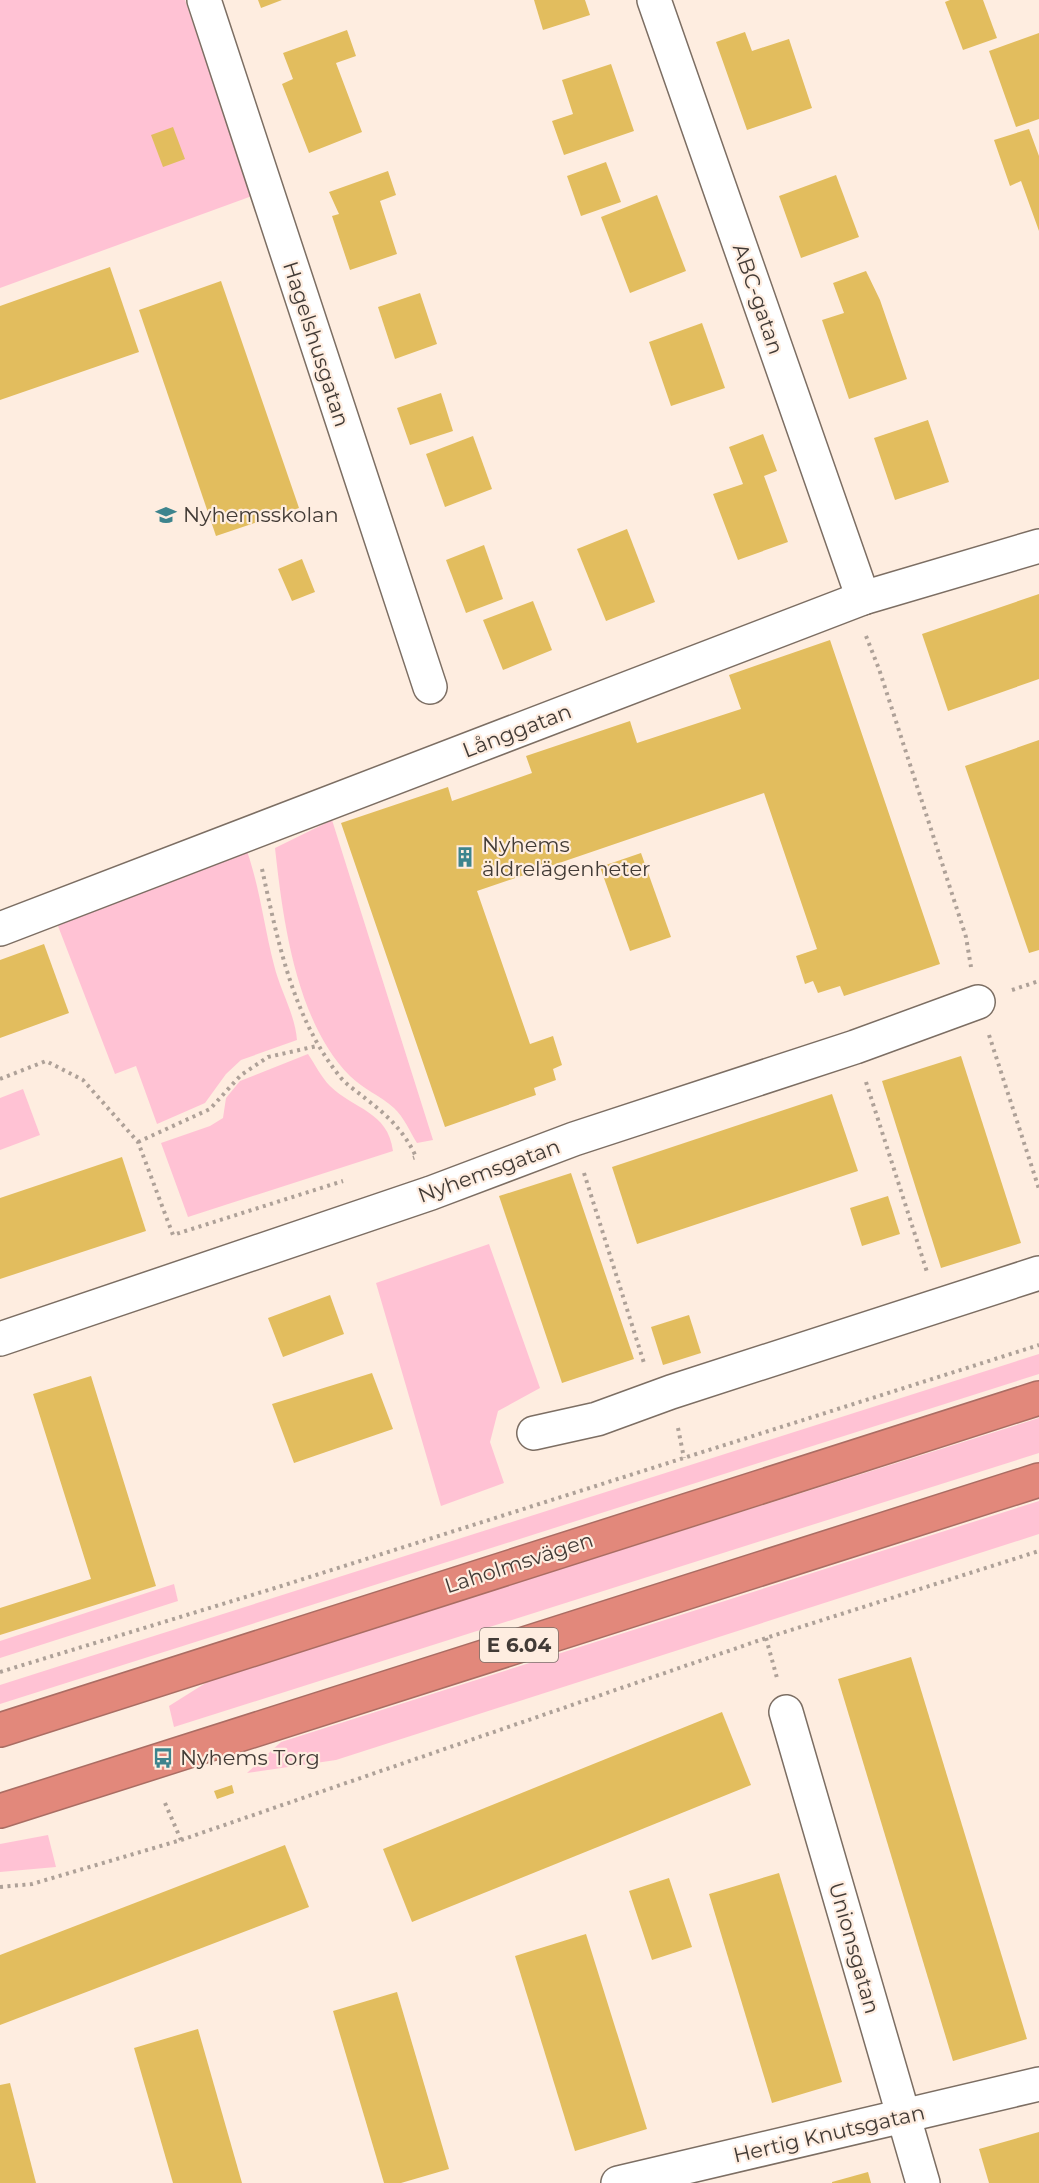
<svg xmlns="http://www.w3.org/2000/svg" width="1039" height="2183" font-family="Montserrat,sans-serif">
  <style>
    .green { fill: #ffc2d4 }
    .building { fill: #e2bd5e }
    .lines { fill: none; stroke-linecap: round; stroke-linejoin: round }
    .minor-casing { stroke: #7c6e63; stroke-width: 36 }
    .highway-casing { stroke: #aa6d63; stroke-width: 36 }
    .path { stroke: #aea198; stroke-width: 4; stroke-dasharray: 3 4.5; stroke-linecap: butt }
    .minor { stroke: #fff; stroke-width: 33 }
    .highway { stroke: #e2887b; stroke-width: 33 }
    .labels { text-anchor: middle; stroke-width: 4.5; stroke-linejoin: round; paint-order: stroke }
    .shield { fill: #feede0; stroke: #7a7069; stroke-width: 1.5 }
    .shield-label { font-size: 20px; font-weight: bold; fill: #423b36 }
    .street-label { font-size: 21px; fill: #423b36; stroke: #feede0 }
    .poi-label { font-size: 21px; fill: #423b36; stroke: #feede0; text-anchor: start }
  </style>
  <rect width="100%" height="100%" fill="#feede0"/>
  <!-- green -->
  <g class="green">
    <path d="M0,0H185L252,196L0,288Z"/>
    <path d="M332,820L433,1140L417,1143C410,1132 404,1117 394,1108C381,1096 363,1089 350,1076C296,1022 283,920 275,848Z"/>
    <path d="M247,851C260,889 264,926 274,965C280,990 295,1014 297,1040L241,1060L226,1074L205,1103L157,1124L136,1066L115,1074L58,926L134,891Z"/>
    <path d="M308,1054C315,1064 321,1077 330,1086C353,1109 388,1111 393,1151L188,1217L161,1143L210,1126L223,1118L226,1098L240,1081Z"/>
    <path d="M23,1089L40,1135L0,1150V1098Z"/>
    <path d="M489,1244L540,1388L498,1411L490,1442L504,1483L441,1506L376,1283Z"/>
    <path d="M1039,1354V1374L0,1704V1685Z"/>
    <path d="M1039,1418V1453L174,1727L169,1706L212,1679Z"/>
    <path d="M1039,1501V1534L336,1760L247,1773L281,1742Z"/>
    <path d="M174,1584L178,1601L0,1658V1641Z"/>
    <path d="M48,1835L56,1867L0,1872V1844Z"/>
  </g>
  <!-- building -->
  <g class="building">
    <path d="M258,0H282L261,8Z"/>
    <path d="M534,0H585L590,15L543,30Z"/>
    <path d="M950,0H983L997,38L963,50L945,2Z"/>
    <path d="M347,30L356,56L336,63L362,132L309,153L282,84L293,79L283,53Z"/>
    <path d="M745,32L752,51L789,39L812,108L747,130L716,42Z"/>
    <path d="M1039,33V119L1016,127L989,51Z"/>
    <path d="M611,64L634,131L564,155L552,121L573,114L562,80Z"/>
    <path d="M173,127L185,159L163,167L151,135Z"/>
    <path d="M1029,129L1039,156V231L1021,181L1010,186L994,140Z"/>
    <path d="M606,162L621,202L581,216L567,176Z"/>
    <path d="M388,171L396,195L380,201L397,254L350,270L332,216L339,214L329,192Z"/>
    <path d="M836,175L859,237L801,258L779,196Z"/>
    <path d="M657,195L686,271L630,293L601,217Z"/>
    <path d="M110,267L139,352L0,400V306Z"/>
    <path d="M866,271L880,300L907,379L849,399L822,320L844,313L833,283Z"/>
    <path d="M221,281L299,508L216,536L139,310Z"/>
    <path d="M420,293L437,344L395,359L378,307Z"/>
    <path d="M702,323L725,388L671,406L649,342Z"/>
    <path d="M441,393L453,431L410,445L397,408Z"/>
    <path d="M928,420L949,482L895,500L874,438Z"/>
    <path d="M763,434L777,471L764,476L788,542L738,560L713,494L743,484L729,447Z"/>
    <path d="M473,436L492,489L445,507L426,454Z"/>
    <path d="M627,529L655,602L606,621L577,549Z"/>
    <path d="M484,545L503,599L466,613L446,560Z"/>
    <path d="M302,559L315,592L292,601L278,569Z"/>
    <path d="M1039,594V679L948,711L922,634Z"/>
    <path d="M533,601L552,650L503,670L483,620Z"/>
    <path d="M830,640L940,964L844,996L840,986L818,993L813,981L805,984L796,956L817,949L764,793L477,891L530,1044L553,1036L562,1065L553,1069L556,1080L534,1088L536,1095L445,1127L341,823L448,787L452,801L532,773L526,756L630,721L637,743L741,709L729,675Z"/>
    <path d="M1039,740V950L1029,953L965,766Z"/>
    <path d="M641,853L671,937L630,951L600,867Z"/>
    <path d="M44,944L69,1013L0,1038V960Z"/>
    <path d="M961,1056L1021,1243L941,1268L882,1081Z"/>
    <path d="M832,1094L858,1171L637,1244L612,1167Z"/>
    <path d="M122,1157L146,1231L0,1279V1198Z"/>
    <path d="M571,1173L634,1359L562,1383L499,1196Z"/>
    <path d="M888,1196L900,1234L862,1246L850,1208Z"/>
    <path d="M330,1295L344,1334L283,1357L268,1318Z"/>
    <path d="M689,1315L701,1353L663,1365L651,1327Z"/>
    <path d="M372,1373L393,1429L294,1463L272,1404Z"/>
    <path d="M91,1376L156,1586L0,1635V1608L91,1579L33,1394Z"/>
    <path d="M911,1657L1027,2039L953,2061L838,1679Z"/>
    <path d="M722,1712L751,1785L412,1922L383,1849Z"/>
    <path d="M232,1785L234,1793L217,1799L214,1791Z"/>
    <path d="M285,1845L309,1907L0,2025V1955Z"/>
    <path d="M779,1873L842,2082L772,2103L709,1894Z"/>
    <path d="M669,1878L692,1947L652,1960L629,1891Z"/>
    <path d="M586,1934L647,2129L575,2151L515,1956Z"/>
    <path d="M397,1992L449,2169L401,2183H384L333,2011Z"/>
    <path d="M198,2029L242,2183H173L134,2048Z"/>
    <path d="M10,2083L36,2183H0V2085Z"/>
    <path d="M1039,2132V2183H989L979,2149Z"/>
    <path d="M868,2172L871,2183H832V2182Z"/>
  </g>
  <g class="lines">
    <!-- minor casing -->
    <g class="minor-casing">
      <g id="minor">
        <path d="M204,0L430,687"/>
        <path d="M654,0L863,598"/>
        <path d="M0,929L863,598L1039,546"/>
        <path d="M0,1339L431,1193L574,1139L855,1047L978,1002"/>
        <path d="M534,1433L597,1419L671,1392L1039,1273"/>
        <path d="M786,1712L923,2183"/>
        <path d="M618,2183L1039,2084"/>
      </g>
    </g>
    <!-- highway casing -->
    <g class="highway-casing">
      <g id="highway">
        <path d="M0,1730L1039,1398"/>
        <path d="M0,1811L1039,1480"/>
      </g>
    </g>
    <!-- path -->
    <g class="path">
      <path d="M866,636L879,669L966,937L971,967"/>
      <path d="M262,869C278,942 293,1019 341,1078C348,1086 358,1092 366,1099C387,1115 405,1132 416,1157L413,1158"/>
      <path d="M1012,990L1039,981"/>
      <path d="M989,1035L1039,1189"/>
      <path d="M0,1079L46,1061L83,1080L138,1142L173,1235L343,1181"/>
      <path d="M866,1082L927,1272"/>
      <path d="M138,1142L210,1109L241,1075L268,1057L317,1046"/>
      <path d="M584,1173L644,1363"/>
      <path d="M678,1428L684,1458"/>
      <path d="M766,1638L777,1678"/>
      <path d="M0,1672L275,1588L1039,1345"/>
      <path d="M165,1803L181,1840"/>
      <path d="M0,1887L32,1884L181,1840L766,1638L1039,1551"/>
    </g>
    <!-- minor -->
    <use href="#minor" class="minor"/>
    <!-- highway -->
    <use href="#highway" class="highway"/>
  </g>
  <!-- icons -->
  <defs>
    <g id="school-bare" transform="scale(1.62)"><path d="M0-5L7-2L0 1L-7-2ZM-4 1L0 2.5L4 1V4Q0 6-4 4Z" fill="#3d848d" stroke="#feede0" stroke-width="2.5" paint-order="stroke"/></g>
    <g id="building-bare" transform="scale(1.62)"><path d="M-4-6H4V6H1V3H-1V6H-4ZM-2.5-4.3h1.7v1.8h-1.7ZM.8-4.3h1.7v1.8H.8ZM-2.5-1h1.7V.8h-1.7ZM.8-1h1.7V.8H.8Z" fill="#3d848d" stroke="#feede0" stroke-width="2.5" paint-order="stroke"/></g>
    <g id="bus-bare" transform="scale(1.62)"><path d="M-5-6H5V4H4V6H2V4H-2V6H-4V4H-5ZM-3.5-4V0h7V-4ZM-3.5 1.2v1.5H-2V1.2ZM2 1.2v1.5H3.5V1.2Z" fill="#3d848d" stroke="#feede0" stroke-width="2.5" paint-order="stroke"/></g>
  </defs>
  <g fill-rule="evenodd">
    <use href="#school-bare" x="166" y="515"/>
    <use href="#building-bare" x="465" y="857"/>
    <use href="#bus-bare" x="163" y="1758"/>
  </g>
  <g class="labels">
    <!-- shield labels -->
    <rect class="shield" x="480" y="1628" width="78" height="34" rx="4.5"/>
    <g class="shield-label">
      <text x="519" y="1652">E 6.04</text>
    </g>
    <!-- street labels -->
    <g class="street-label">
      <text transform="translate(758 299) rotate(71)" y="7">ABC-gatan</text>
      <text transform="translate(316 344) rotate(72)" y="7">Hagelshusgatan</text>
      <text transform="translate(517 731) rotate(-21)" y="7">Långgatan</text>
      <text transform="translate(489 1171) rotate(-20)" y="7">Nyhemsgatan</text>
      <text transform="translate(519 1563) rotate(-18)" y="7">Laholmsvägen</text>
      <text transform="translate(854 1948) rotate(74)" y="7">Unionsgatan</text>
      <text transform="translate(829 2134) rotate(-13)" y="7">Hertig Knutsgatan</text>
    </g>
    <!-- poi labels -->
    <g class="poi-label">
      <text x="183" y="522">Nyhemsskolan</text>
      <text x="482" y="852">Nyhems<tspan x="482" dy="24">äldrelägenheter</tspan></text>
      <text x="180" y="1765">Nyhems Torg</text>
    </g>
  </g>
</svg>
